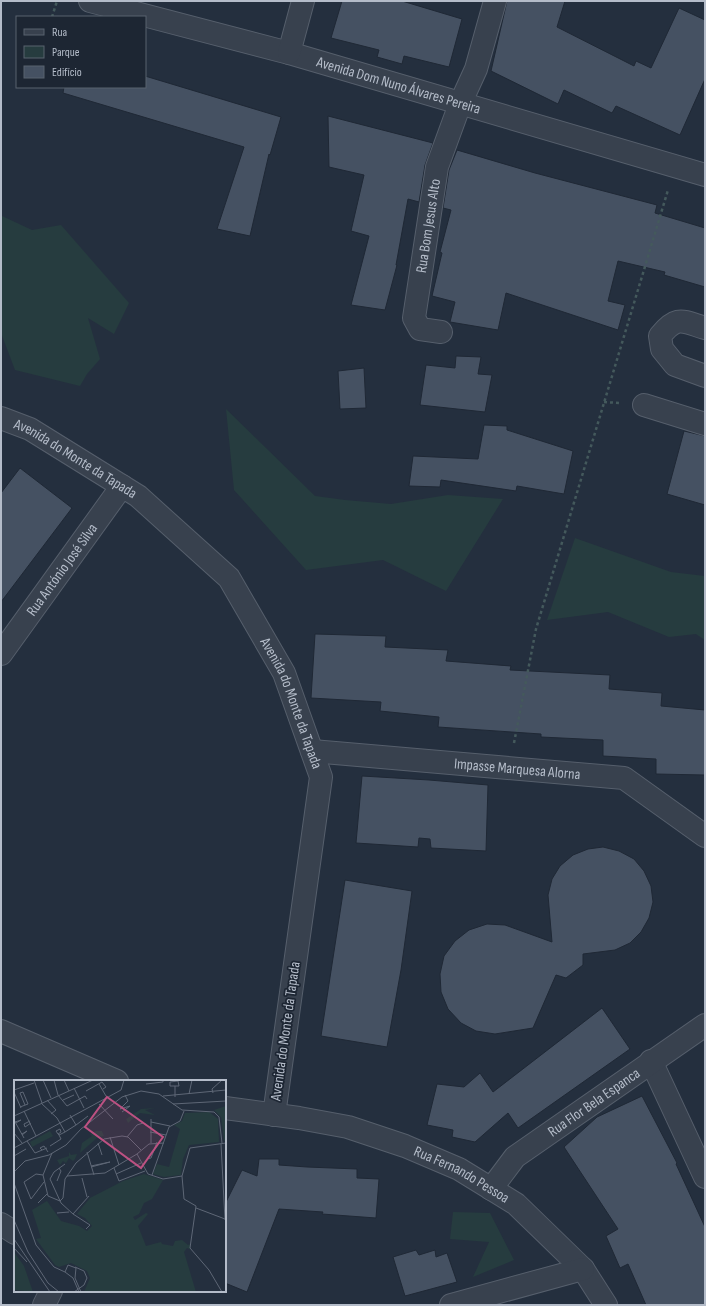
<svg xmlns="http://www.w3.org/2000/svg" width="706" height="1306" font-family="'Sofia Sans Condensed',sans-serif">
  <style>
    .green { fill: #263c3f }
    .building { fill: #455162; stroke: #1f2835 }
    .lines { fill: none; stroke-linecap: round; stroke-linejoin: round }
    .minor-casing { stroke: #565f6c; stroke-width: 24 }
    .path { stroke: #44595c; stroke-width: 2.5; stroke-dasharray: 3 3; stroke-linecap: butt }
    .minor { stroke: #38414e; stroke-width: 22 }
    .labels { text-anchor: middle; stroke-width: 3.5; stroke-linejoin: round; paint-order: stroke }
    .street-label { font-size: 15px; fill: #b4bcc9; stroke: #1d2633 }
    .inset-road { fill: none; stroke: #5e6776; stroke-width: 1 }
    .view { fill: #bd5182; fill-opacity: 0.15; stroke: #bd5182; stroke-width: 2 }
    .inset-edge { fill: none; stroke: #b4bcc9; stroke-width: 2 }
  </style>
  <rect width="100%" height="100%" fill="#242f3e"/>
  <!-- green -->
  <g class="green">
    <path d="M1,171L2,216L32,230L61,225L129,303L114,334L88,318L100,359L87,374L80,386L15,370L1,333Z"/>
    <path d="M226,409L315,496L345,500L391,504L448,495L503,499L446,591L383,560L306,570L234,490Z"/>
    <path d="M575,538L671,572L705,576V640L696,634L669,637L608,612L547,620Z"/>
    <path d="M453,1212L490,1213L514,1260L473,1277L489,1242L450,1239Z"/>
  </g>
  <!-- building -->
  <g class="building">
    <path d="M342,1H402L462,19L449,67L404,56L402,64L377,57L379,50L331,38Z"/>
    <path d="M507,1H565L557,27L634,66L636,61L651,68L679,8L705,20V79L680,135L616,106L612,113L564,90L558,104L491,71Z"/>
    <path d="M145,76L281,117L270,155L269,154L250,236L217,229L244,147L63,93L64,87H145Z"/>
    <path d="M328,116L433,143L425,165L419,202L408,199L396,265H397L385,310L351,305L369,236L351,231L364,175L329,167Z"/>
    <path d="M457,150L535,173L657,205L655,213L705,228V287L664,275L665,272L618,261L608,301L625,305L618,330L506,293L498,330L450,322L455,302L432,296L442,253L440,252L451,210L443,208L449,170Z"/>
    <path d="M456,356L481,357L478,374L492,375L485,412L420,405L426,365L455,368Z"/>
    <path d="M364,368L366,408L340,409L338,371Z"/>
    <path d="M484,425L507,426V430L573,451L564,494L517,486L516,491L441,480L440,487L409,486L413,456L478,459Z"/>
    <path d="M684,431L705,436V505L667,494Z"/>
    <path d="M20,468L72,508L1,602V493Z"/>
    <path d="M315,634L386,636L385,647L448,650L446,661L511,666L510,670L610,675L609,689L662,693L661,706L705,710V775L656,774V759L603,756V740L541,737V734L438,727L439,717L380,711L381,702L311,698Z"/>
    <path d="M362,776L429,780L488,785L486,851L431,848L430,839L419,838L418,847L356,843Z"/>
    <path d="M603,847L619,851L634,859L644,871L651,886L653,902L649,918L641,932L630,943L615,950L583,954V965L566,978L556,975L533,1028L495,1034L476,1031L461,1023L448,1009L441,992L440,974L444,956L455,941L469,930L487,924L505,925L552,942L548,895L552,879L560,866L573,855L588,849Z"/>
    <path d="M345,880L412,891L401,970L387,1047L321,1036Z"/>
    <path d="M602,1008L630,1049L518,1128L508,1113L475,1142L452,1137L453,1130L427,1125L437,1084L464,1087L480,1073L493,1092Z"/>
    <path d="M642,1096L677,1163L676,1164L705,1227V1305H646L628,1264L620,1268L606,1236L618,1229L564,1147L597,1117Z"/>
    <path d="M259,1159H279V1165L307,1167L357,1169V1178L379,1179L376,1218L322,1214L323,1212L279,1209L247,1292L225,1283V1204L242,1170L257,1176Z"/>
    <path d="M416,1250L419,1255L435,1250L436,1257L447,1253L457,1282L405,1296L393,1257Z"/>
  </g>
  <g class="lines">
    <!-- minor casing -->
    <g class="minor-casing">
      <g id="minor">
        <path id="s1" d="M90,1L289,53L705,175"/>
        <path d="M289,53L303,1"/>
        <path d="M705,328C682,321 677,315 660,336L662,349L675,365L705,376"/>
        <path id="s2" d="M441,332L420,329L414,318L437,167L460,104L476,69L495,1"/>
        <path d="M644,405L705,424"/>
        <path id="s3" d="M1,418L30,429L138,496L229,578L284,673L321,777L274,1115"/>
        <path id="s4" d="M1,654L122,486"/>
        <path id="s5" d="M312,751L624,778L705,836"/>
        <path d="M1,1031L117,1081"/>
        <path d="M651,1061L705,1177"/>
        <path id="s6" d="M225,1108L299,1118L348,1127L405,1146L459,1169L516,1204L583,1269L606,1305"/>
        <path id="s7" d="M491,1189L515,1157L705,1025"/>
        <path d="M1,1224L15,1233"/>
        <path d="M44,1305L51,1291"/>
        <path d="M451,1305L583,1269"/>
      </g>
    </g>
    <!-- path -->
    <g class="path">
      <path d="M52,17L57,1"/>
      <path d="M604,402L619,403"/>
      <path d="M514,743L536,629L668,190"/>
    </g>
    <!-- minor -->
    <use href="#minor" class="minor"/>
  </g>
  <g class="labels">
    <!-- street labels -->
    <g class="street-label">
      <text dy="5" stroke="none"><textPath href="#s1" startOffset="320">Avenida Dom Nuno Álvares Pereira</textPath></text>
      <text dy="5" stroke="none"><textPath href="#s2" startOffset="127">Rua Bom Jesus Alto</textPath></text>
      <text dy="5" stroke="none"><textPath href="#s3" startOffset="85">Avenida do Monte da Tapada</textPath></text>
      <text dy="5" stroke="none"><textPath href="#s4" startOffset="104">Rua António José Silva</textPath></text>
      <text dy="5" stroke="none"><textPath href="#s3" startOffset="421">Avenida do Monte da Tapada</textPath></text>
      <text dy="5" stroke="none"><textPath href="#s5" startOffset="206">Impasse Marquesa Alorna</textPath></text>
      <text transform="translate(285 1031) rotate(-82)" y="5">Avenida do Monte da Tapada</text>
      <text dy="5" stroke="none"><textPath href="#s7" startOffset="136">Rua Flor Bela Espanca</textPath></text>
      <text dy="5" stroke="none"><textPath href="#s6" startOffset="248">Rua Fernando Pessoa</textPath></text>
    </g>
  </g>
  <!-- overview -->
  <g transform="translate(14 1080)">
    <rect width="212" height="212" fill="#242f3e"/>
    <path d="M212,26V60L210,61L207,37L200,30ZM127,29L141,28L131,30L141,35L126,33L114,43L112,39ZM195,32L204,39L205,62L175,65L169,79L167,95L150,97L139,94L143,84L155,87L166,49L160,45L168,41L171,33ZM36,51L39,56L18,67L16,62ZM82,51H88L90,56L84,57L66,73L68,63L78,56L76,54ZM55,72L57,75L63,74L61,79L59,81L55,78L52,83L49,81L46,85L43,80L55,76ZM130,94L149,100L138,119L130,123L125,134L119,137L121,140L132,133L134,134L124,146L132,166L147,162L148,164L159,166L161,161L168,160L174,165L176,164V169L173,168L170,172L182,212H70L76,198L73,191L57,183L45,187L41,185L22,159L27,158L18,130L33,121L47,141L65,146L73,151L78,146L71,138L63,134L76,118L109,101ZM0,172L10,186L19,212L0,210Z" fill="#263c3f"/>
    <path class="inset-road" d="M20,0L28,23M29,0L37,18M40,0L44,15L53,26L71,16L73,19M50,0L55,11M85,4L92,16M132,4L149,2V0M161,6H156V2L164,1L165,6H161V17M60,8L70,28M0,10L20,3M72,11L88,2L92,7L89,9M0,12L7,28M199,13L198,9L208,0M175,14L178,0M149,16L212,10M33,20L42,30L37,34M49,20L60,15M27,23L43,38L51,52L62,45L56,35M85,24L99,39M159,24L212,21M6,27L14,24L9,12L6,13L11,25M10,31L22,56M108,32L116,26L106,29L114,21L111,15M0,36L79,0M137,39V63M0,40L10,58M16,41L10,44L11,47L17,43M1,42L7,40L2,43M137,42L156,46M62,45L74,36M136,52L152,55M0,53L8,63M8,54L13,51L8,55M44,54L47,52L46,49L42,51L44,54L45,55M96,57L105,85M113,57L123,45L129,43M13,61L21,73L33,68M84,63L88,75M207,64L211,140M36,66L47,59L45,55L51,52M0,68L107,10L110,0M28,70L26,68L30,66L34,72M73,72L80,95M38,73L29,95L34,116L46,121L49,118L51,99L62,83L90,59L108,56L114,57L127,70M123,74L134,94L149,99L168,96M0,76L12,69M133,79L137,78L143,62M51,84L40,92L36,99L47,123L59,134L75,116M77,86L96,82L77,87M100,88L105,101L131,91M0,92L11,81L35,75L52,65L67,49L108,17L127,11L145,14L168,30L200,32L205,37L208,63M102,94L127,83M29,95L22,94L10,102L17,119L30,102M138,95L155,47L166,41L170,31M53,96L91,93L123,74L135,64L150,63M68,98L73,117M43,101L47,91L45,88M0,103L22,165L40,187L51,192M24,123L33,114M182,128L211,139M43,133L55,132M59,134L76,145L72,149M0,140L14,172L34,203L45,212M0,159L36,212M0,168L13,182M0,197V212M60,212L70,205L73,198L70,191L61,187M65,212L59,198L51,192L54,185L62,188L61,198L67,212M208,212L195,190L176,168L182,126L170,119L168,96L176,68L212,63"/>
    <path class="view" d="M93,17L149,57L127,88L71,47Z"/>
    <rect width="212" height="212" class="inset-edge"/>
  </g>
  <!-- border -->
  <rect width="706" height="1306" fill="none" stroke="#b4bcc9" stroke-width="4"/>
  <!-- legend -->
  <rect x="16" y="16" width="130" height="72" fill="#1d2633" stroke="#59626f"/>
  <rect x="24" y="29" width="20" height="6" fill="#38414e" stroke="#59626f"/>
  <text x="52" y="36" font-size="12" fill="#b4bcc9">Rua</text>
  <rect x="24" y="46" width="20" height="12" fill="#263c3f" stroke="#59626f"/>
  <text x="52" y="56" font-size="12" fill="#b4bcc9">Parque</text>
  <rect x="24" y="66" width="20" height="12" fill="#455162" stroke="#59626f"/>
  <text x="52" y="76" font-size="12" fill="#b4bcc9">Edifício</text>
</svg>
